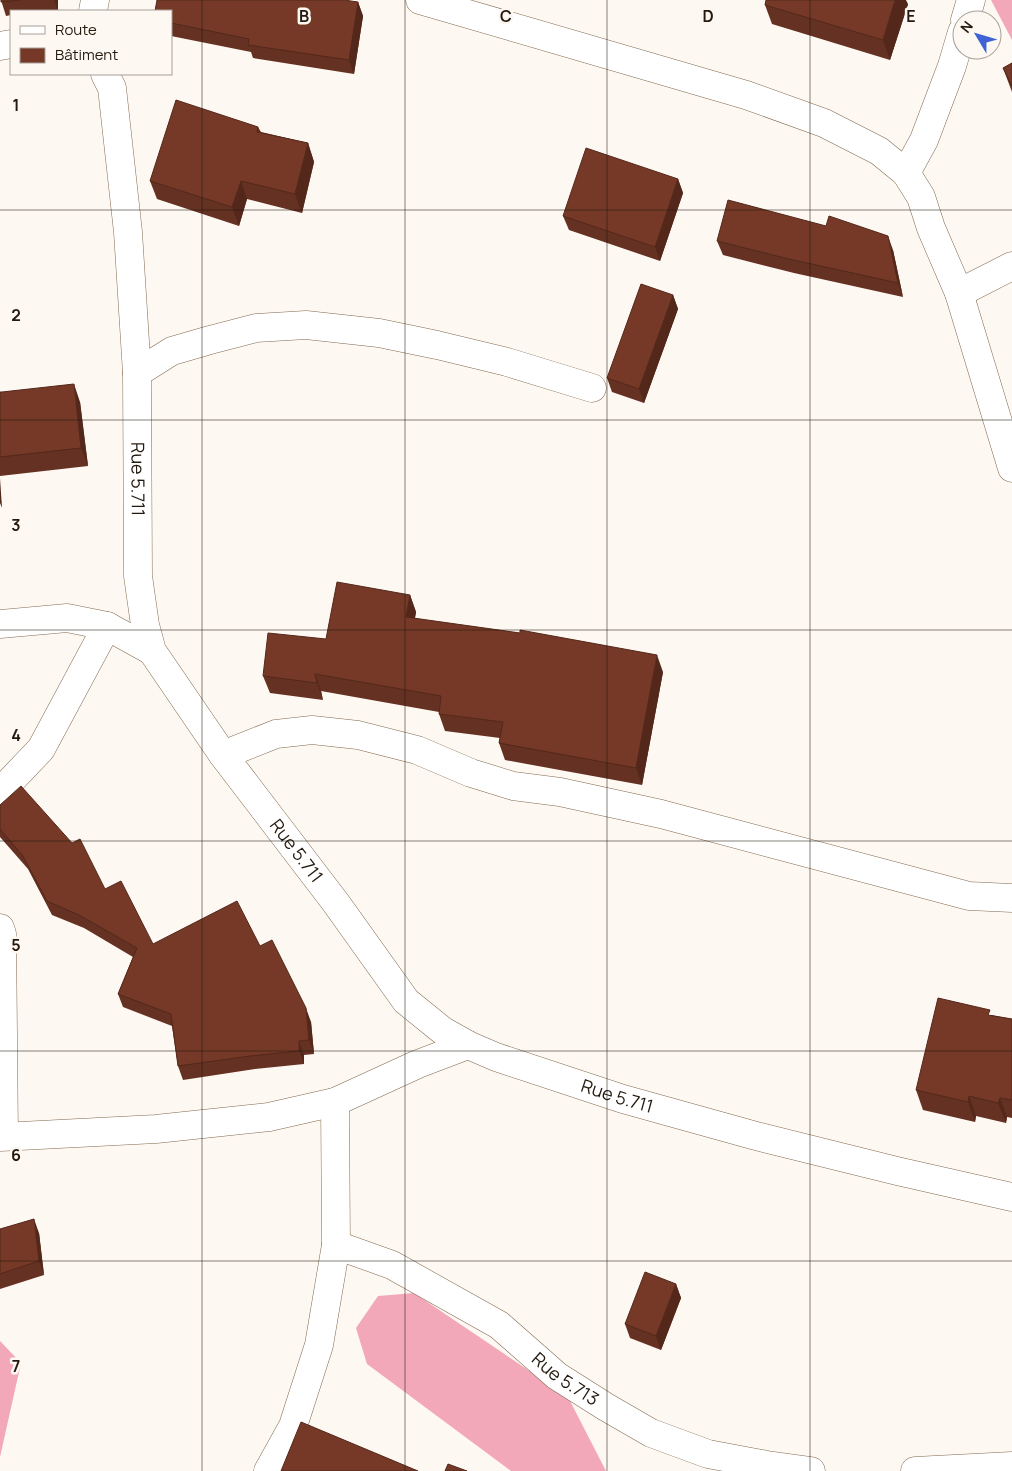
<svg xmlns="http://www.w3.org/2000/svg" width="1012" height="1471" font-family="Manrope,sans-serif">
  <style>
    .forest { fill: #f3a8b9 }
    .lines { fill: none; stroke-linecap: round; stroke-linejoin: round }
    .street-casing { stroke: #826a50; stroke-width: 29 }
    .street { stroke: #fff; stroke-width: 28 }
    .wall { fill: #653122 }
    .shaded-wall { fill: #53281b }
    .building { fill: #763927; stroke: #53281b }
    .grid { fill: none; stroke: #23190f; stroke-width: 1; stroke-opacity: 0.55 }
    .labels { text-anchor: middle; stroke-width: 5; stroke-linejoin: round; paint-order: stroke }
    .street-label { font-size: 18px; fill: #23190f; stroke: #fef8f2 }
    .grid-label { font-size: 16px; text-anchor: middle; font-weight: bold; fill: #23190f; stroke: #fef8f2; stroke-width: 5; stroke-linejoin: round; paint-order: stroke }
  </style>
  <rect width="100%" height="100%" fill="#fef8f2"/>
  <!-- forest -->
  <g class="forest">
    <path d="M991,0H1012V40Z"/>
    <path d="M414,1293L568,1397L606,1471H511L367,1364L356,1328L378,1296Z"/>
    <path d="M0,1341L21,1363L0,1457Z"/>
  </g>
  <g class="lines">
    <!-- street casing -->
    <g class="street-casing">
      <g id="street">
        <path d="M420,0L746,95L824,123L879,151L906,173L921,197L931,228L959,293L1012,468"/>
        <path d="M93,11L95,0"/>
        <path d="M965,20L971,0"/>
        <path d="M0,46L11,44"/>
        <path id="s1" d="M105,74L112,88L128,232L137,373L138,576L145,625L152,651L223,755L336,903L406,1001L443,1031L468,1045L496,1057L623,1099L756,1136L897,1171L1012,1197"/>
        <path d="M906,173L924,140L952,66L962,32"/>
        <path d="M959,293L1012,266"/>
        <path d="M137,373L172,351L210,340L256,328L306,325L379,333L437,345L507,362L592,388"/>
        <path d="M0,624L67,618L107,626L152,651"/>
        <path d="M223,755L276,734L312,730L358,735L417,750L471,773L513,786L560,792L661,814L969,896L1012,898"/>
        <path d="M0,792L41,749L107,626"/>
        <path d="M0,928L2,934L4,1136"/>
        <path d="M0,1137L156,1129L269,1117L335,1102L418,1064L468,1045"/>
        <path id="s2" d="M336,1245L392,1265L499,1325L557,1376L606,1407L651,1433L708,1454L767,1465L811,1471"/>
        <path d="M268,1471L293,1426L319,1345L336,1245L335,1102"/>
        <path d="M915,1471L1012,1466"/>
      </g>
    </g>
    <!-- street -->
    <use href="#street" class="street"/>
  </g>
  <!-- wall -->
  <g class="wall">
    <path d="M1,0H58V11H11V15L6,16Z"/>
    <path d="M358,2L363,16L354,74L253,58L251,52L171,36V11Z"/>
    <path d="M908,4L890,60L772,24L765,5Z"/>
    <path d="M1012,63V92L1003,68Z"/>
    <path d="M258,127L261,132L308,143L314,162L302,213L247,199L239,226L157,199L150,181Z"/>
    <path d="M678,179L683,193L660,261L569,230L563,216Z"/>
    <path d="M717,241L893,250L903,297L794,273L723,255Z"/>
    <path d="M673,295L678,309L644,403L612,392L607,378Z"/>
    <path d="M0,392L80,402L88,466L0,476Z"/>
    <path d="M410,595L416,612L415,618L663,672L642,785L505,760L499,743L500,738L445,731L439,714V712L321,691L323,700L270,693L263,676L326,639Z"/>
    <path d="M0,805L105,889L153,944L260,946L311,1022L314,1054L304,1055V1064L255,1069L183,1080L178,1066L172,1026L123,1007L118,994L133,957L84,928L52,915L28,869L0,837Z"/>
    <path d="M991,1015L1012,1019V1118L1007,1117L1006,1123L976,1116L975,1122L923,1110L916,1090Z"/>
    <path d="M0,1229L39,1233L44,1275L0,1289Z"/>
    <path d="M676,1284L681,1298L661,1350L630,1338L625,1324Z"/>
  </g>
  <!-- shaded-wall -->
  <g class="shaded-wall">
    <path d="M54,0H58V11Z"/>
    <path d="M895,0H906L908,4L890,60L883,40Z"/>
    <path d="M358,2L363,16L354,74L349,60Z"/>
    <path d="M308,143L314,162L302,213L295,194Z"/>
    <path d="M678,179L683,193L660,261L655,247Z"/>
    <path d="M241,181L247,199L239,226L232,207Z"/>
    <path d="M888,236L893,250L903,297L898,283Z"/>
    <path d="M673,295L678,309L644,403L639,389Z"/>
    <path d="M74,384L80,402L88,466L81,448Z"/>
    <path d="M0,478L2,508L0,503Z"/>
    <path d="M410,595L416,612L412,634L406,617Z"/>
    <path d="M657,655L663,672L642,785L636,768Z"/>
    <path d="M315,674L321,691L323,700L317,683Z"/>
    <path d="M306,1008L311,1022L314,1054L309,1040Z"/>
    <path d="M299,1041L304,1055V1064L299,1051Z"/>
    <path d="M969,1096L976,1116L975,1122L968,1102Z"/>
    <path d="M1000,1098L1007,1117L1006,1123L998,1103Z"/>
    <path d="M34,1219L39,1233L44,1275L39,1261Z"/>
    <path d="M676,1284L681,1298L661,1350L656,1336Z"/>
  </g>
  <!-- building -->
  <g class="building">
    <path d="M1,0H21L1,2Z"/>
    <path d="M157,0H344L358,2L349,60L248,45L249,39L171,23V11H155Z"/>
    <path d="M766,0H895L883,40L765,5Z"/>
    <path d="M1012,63V86L1003,68Z"/>
    <path d="M176,100L258,127L257,132L308,143L295,194L241,181L232,207L150,181Z"/>
    <path d="M586,148L678,179L655,247L563,216Z"/>
    <path d="M728,200L826,226L829,216L888,236L898,283L789,259L717,241Z"/>
    <path d="M641,284L673,295L639,389L607,378Z"/>
    <path d="M74,384L81,448L0,457V392H2Z"/>
    <path d="M337,582L410,595L406,617L520,633V630L657,655L636,768L499,743L503,722L439,714L441,696L315,674L317,683L263,676L268,633L326,639Z"/>
    <path d="M21,786L72,843L80,839L105,889L121,881L153,944L237,901L260,946L272,940L306,1008L309,1040L299,1041V1051L250,1056L178,1066L171,1014L118,994L137,948L79,915L47,901L23,856L0,829V805Z"/>
    <path d="M938,998L990,1010L988,1015L1012,1019V1100L1000,1098L998,1103L969,1096L968,1102L916,1090Z"/>
    <path d="M34,1219L39,1261L0,1274V1229Z"/>
    <path d="M645,1272L676,1284L656,1336L625,1324Z"/>
    <path d="M301,1422L418,1471H281Z"/>
    <path d="M448,1464L467,1471H445Z"/>
  </g>
  <!-- grid -->
  <path class="grid" d="M202,0V1471M405,0V1471M607,0V1471M810,0V1471M0,210H1012M0,420H1012M0,630H1012M0,841H1012M0,1051H1012M0,1261H1012"/>
  <g class="labels">
    <!-- street labels -->
    <g class="street-label">
      <text dy="6" stroke="none"><textPath href="#s1" startOffset="408">Rue 5.711</textPath></text>
      <text dy="6" stroke="none"><textPath href="#s1" startOffset="828">Rue 5.711</textPath></text>
      <text dy="6" stroke="none"><textPath href="#s1" startOffset="1248">Rue 5.711</textPath></text>
      <text dy="6" stroke="none"><textPath href="#s2" startOffset="268">Rue 5.713</textPath></text>
    </g>
  </g>
  <g class="grid-label">
    <text x="304" y="22">B</text>
    <text x="506" y="22">C</text>
    <text x="708" y="22">D</text>
    <text x="911" y="22">E</text>
    <text x="16" y="111">1</text>
    <text x="16" y="321">2</text>
    <text x="16" y="531">3</text>
    <text x="16" y="741">4</text>
    <text x="16" y="951">5</text>
    <text x="16" y="1161">6</text>
    <text x="16" y="1372">7</text>
  </g>
  <!-- legend -->
  <rect x="10" y="10" width="162" height="65" fill="#fef8f2" stroke="#a69f97"/>
  <rect x="20" y="26" width="25" height="8" fill="#ffffff" stroke="#a69f97"/>
  <text x="55" y="35" font-size="15" fill="#23190f">Route</text>
  <rect x="20" y="48" width="25" height="15" fill="#763927" stroke="#a69f97"/>
  <text x="55" y="60" font-size="15" fill="#23190f">Bâtiment</text>
  <!-- north arrow -->
  <g transform="translate(977 35) rotate(308)"><circle r="24" fill="#fef8f2" stroke="#a69f97"/>
  <path d="M0-4L9 19L0 12L-9 19Z" fill="#3f62d4"/>
  <text y="-8" font-size="14" font-weight="bold" text-anchor="middle" fill="#23190f">N</text>
  </g>
</svg>
